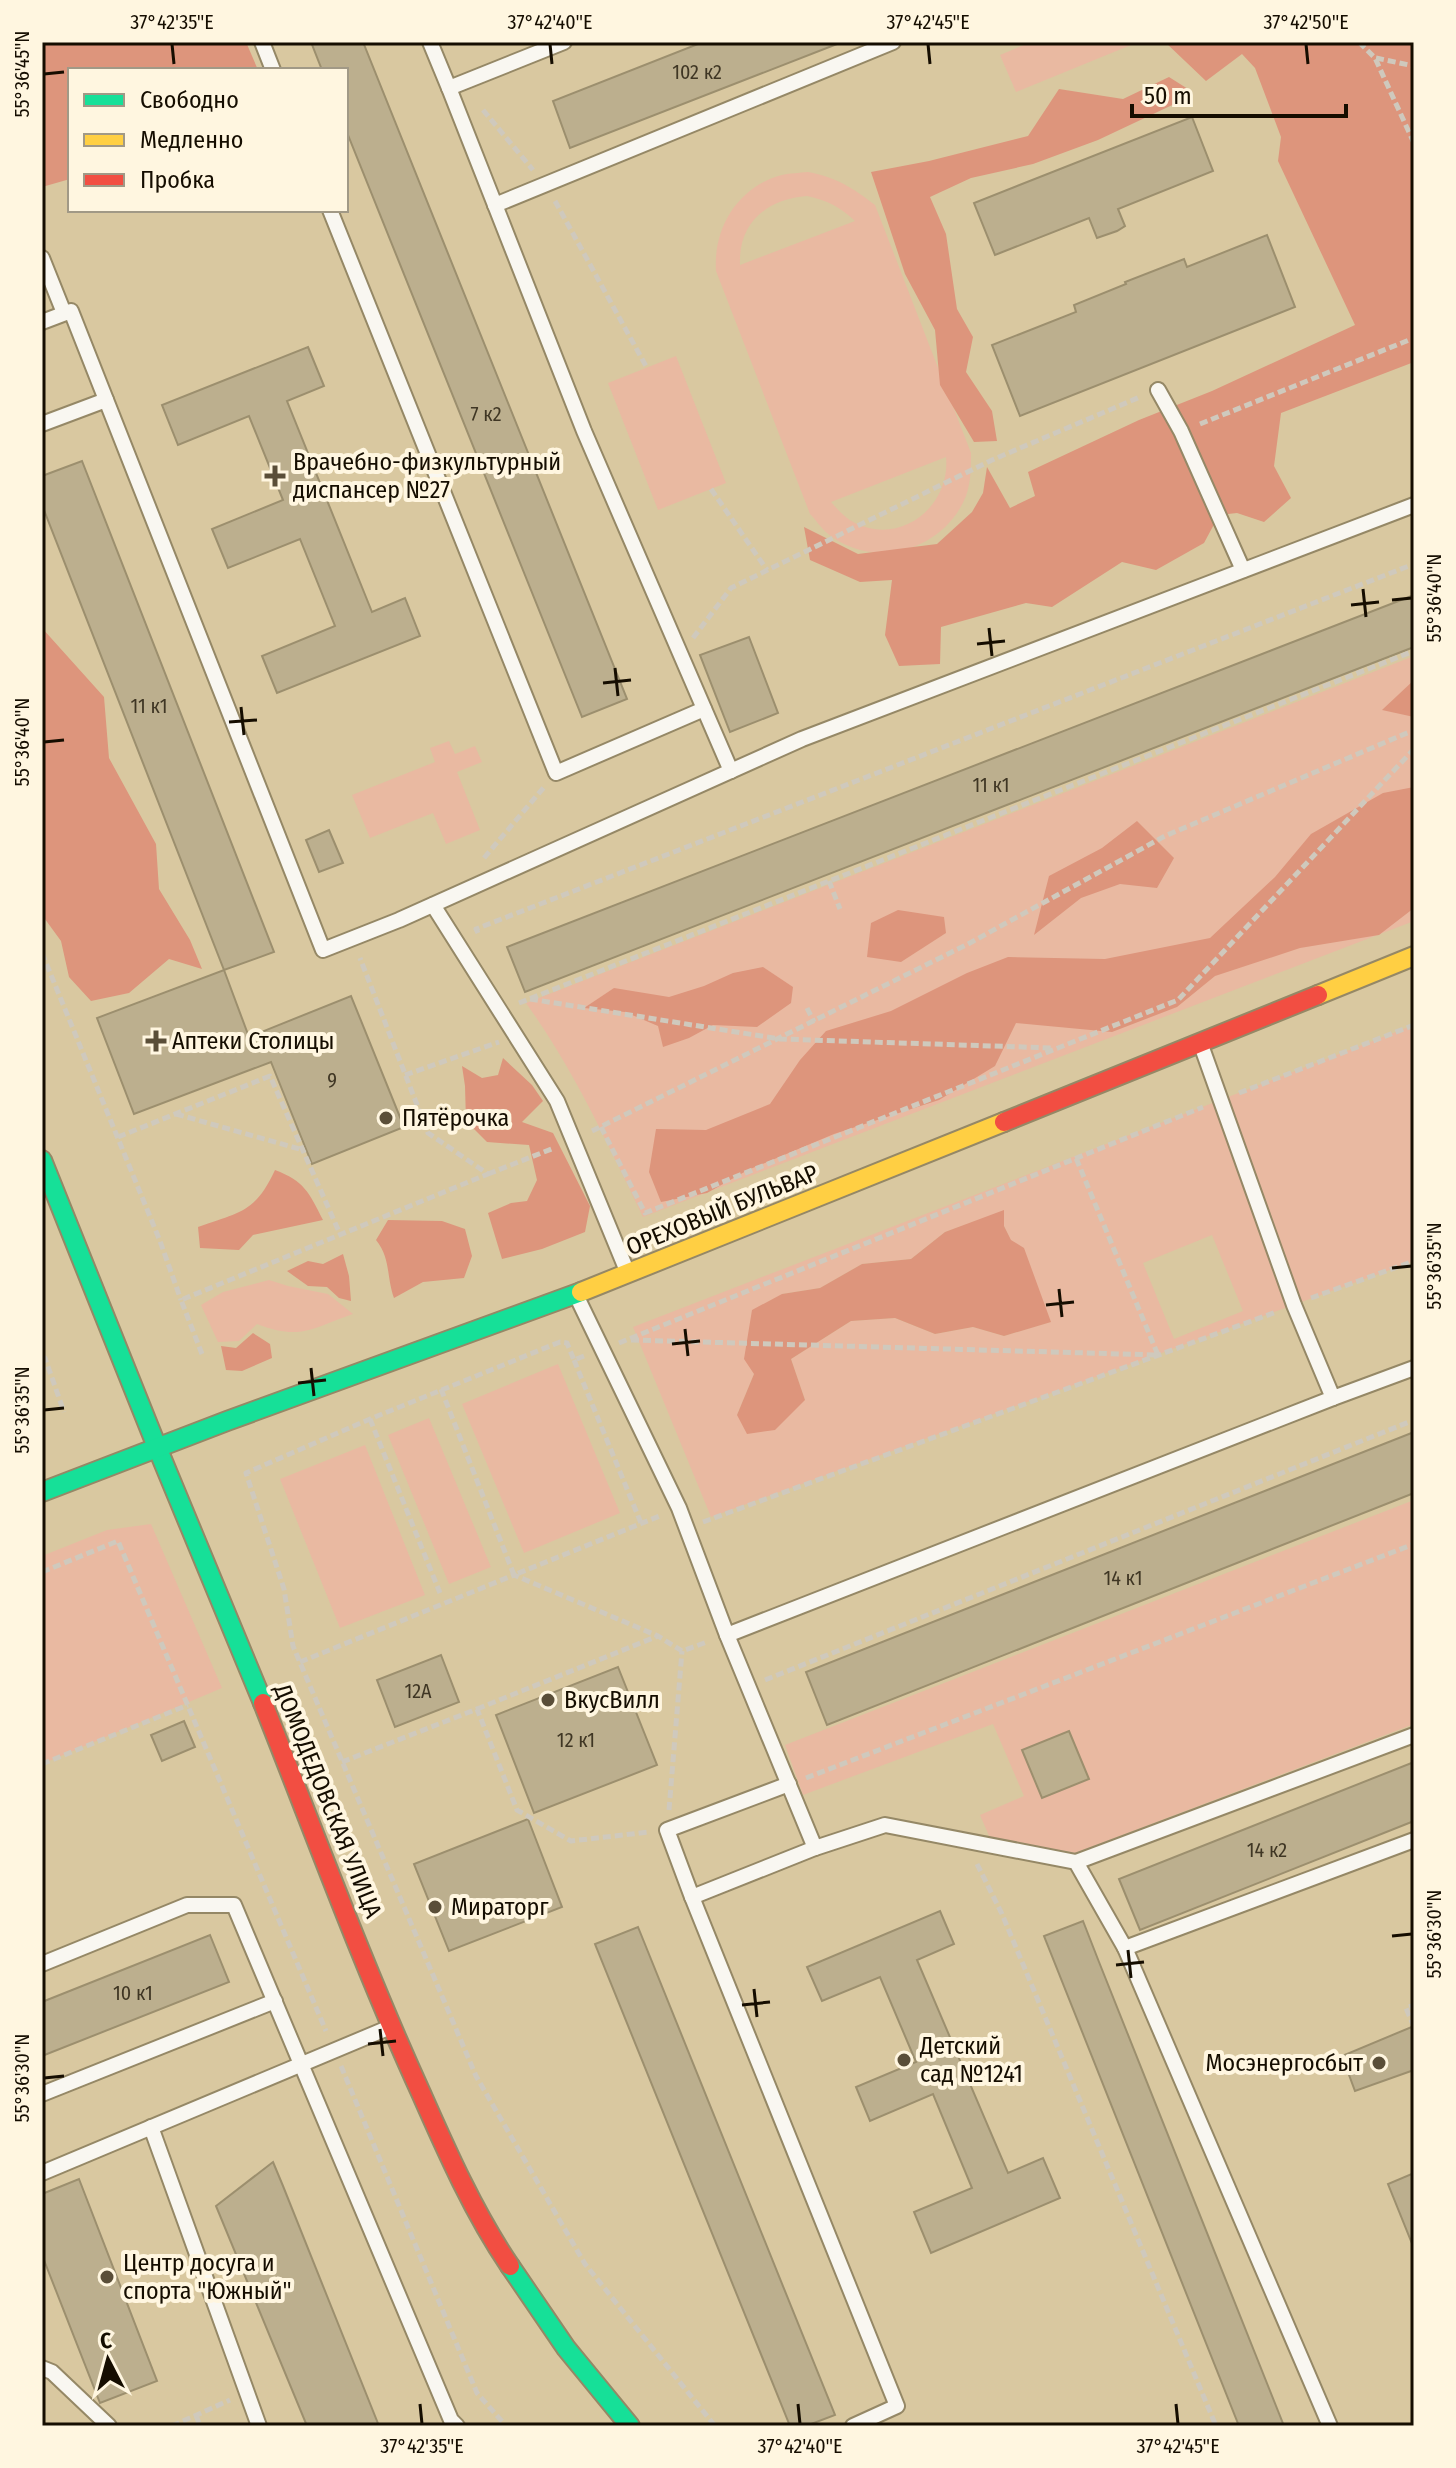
<svg xmlns="http://www.w3.org/2000/svg" width="1456" height="2468" font-family="'Fira Sans Condensed',sans-serif">
  <style>
    .green { fill: #e9b9a1; fill-rule: evenodd }
    .forest { fill: #dd957c }
    .building { fill: #bcaf8e; stroke: #9c8f6e; stroke-width: 2 }
    .lines { fill: none; stroke-linecap: round; stroke-linejoin: round }
    .lane-casing { stroke: #958866; stroke-width: 18 }
    .fast-casing { stroke: #958866; stroke-width: 22 }
    .slow-casing { stroke: #958866; stroke-width: 22 }
    .jam-casing { stroke: #958866; stroke-width: 22 }
    .path { stroke: #cfc9bd; stroke-width: 5; stroke-dasharray: 8 4; stroke-linecap: butt }
    .lane { stroke: #f9f7f1; stroke-width: 14 }
    .fast { stroke: #16e098; stroke-width: 18 }
    .slow { stroke: #ffcf43; stroke-width: 18 }
    .jam { stroke: #f24e42; stroke-width: 18 }
    .ticks { fill: none; stroke: #150d00; stroke-width: 3 }
    .poi-dot { fill: #5a4e38; stroke: #fff6e0; stroke-width: 3 }
    .labels { text-anchor: middle; stroke-width: 8; stroke-linejoin: round; paint-order: stroke }
    .number-label { font-size: 20px; fill: #3f3624 }
    .poi-label { font-size: 24px; fill: #150d00; stroke: #fff6e0; text-anchor: start }
    .street-label { font-size: 24px; fill: #150d00; stroke: #fff6e0 }
    .neatline { fill: none; stroke: #150d00; stroke-width: 3 }
    .ticks-label { font-size: 20px; text-anchor: middle; fill: #150d00 }
  </style>
  <rect width="100%" height="100%" fill="#d9c8a0"/>
  <!-- green -->
  <g class="green">
    <path d="M1031,42H1136V43L1016,92L1000,55Z"/>
    <path d="M808,172C836,177 853,188 875,205L971,453C971,467 971,482 966,496C944,551 873,571 827,533C821,528 816,520 810,514L716,271C713,227 739,186 782,175C790,173 800,173 808,172ZM807,196C827,200 840,207 855,221L740,265C738,223 767,199 807,196ZM946,457C951,506 901,546 855,523C845,518 838,510 831,502Z"/>
    <path d="M676,356L726,483L658,510L608,383Z"/>
    <path d="M1414,656V921L643,1217C608,1144 574,1070 526,1003Z"/>
    <path d="M449,741L455,754L475,746L482,762L457,772L480,830L446,844L433,813L370,838L352,795L435,762L430,748Z"/>
    <path d="M1414,1025V1261L711,1517L633,1327ZM1004,1211V1226L1050,1322L1004,1336L973,1327L935,1334L895,1318L851,1321L791,1359L805,1400L737,1415L754,1374L782,1294L820,1288L862,1264L911,1259L945,1232ZM1212,1235L1243,1311L1174,1339L1143,1263Z"/>
    <path d="M269,1280L288,1286L328,1294L353,1314C312,1328 301,1341 257,1324L239,1341L218,1342L201,1305L223,1292Z"/>
    <path d="M558,1364L620,1513L524,1553L462,1404Z"/>
    <path d="M429,1418L491,1567L449,1584L388,1435Z"/>
    <path d="M365,1445L425,1595L340,1628L280,1479Z"/>
    <path d="M1414,1500V1724L1075,1853L990,1838L980,1815L1024,1796L993,1724L803,1795L785,1745Z"/>
    <path d="M151,1524L222,1688L42,1764V1556L107,1530Z"/>
  </g>
  <!-- forest -->
  <g class="forest">
    <path d="M42,42H246L258,70H70V179L42,187Z"/>
    <path d="M1165,42H1414V362L1281,413L1274,466L1291,498L1264,522L1237,513L1219,515L1204,543L1156,570L1122,562L1052,607L1026,603L941,627L940,664L899,666L885,635L892,580L860,582L810,560L804,527L858,554L937,544L972,512L983,493L987,467L1010,508L1035,496L1028,472L1139,420L1212,391L1355,325L1278,161L1281,137L1255,68L1242,54L1206,81Z"/>
    <path d="M1169,77L1188,89L1185,99L1098,140L1033,164L971,178L930,197L946,234L957,309L973,337L966,372L992,411L997,441L974,442L940,385L935,330L905,274L871,172L929,161L1028,136L1059,89L1123,99Z"/>
    <path d="M42,628L104,697L109,758L156,844L159,889L190,940L202,969L169,959L129,993L91,1001L69,977L61,941L42,915Z"/>
    <path d="M1414,680V717L1382,710Z"/>
    <path d="M1414,787V908L1379,935L1300,948L1215,976L1177,1007L1112,1032L1016,1023L995,1066L939,1100L834,1134L748,1170L707,1193L661,1202L649,1172L656,1129L706,1130L770,1104L800,1060L826,1031L891,1011L967,973L1008,957L1105,959L1210,938L1275,877L1311,834L1383,793Z"/>
    <path d="M1137,821L1174,858L1157,888L1120,884L1081,898L1034,935L1049,876L1102,848Z"/>
    <path d="M898,910L944,917L946,933L901,962L867,957L871,923Z"/>
    <path d="M763,967L793,987L791,1003L757,1027L713,1025L689,1038L663,1047L658,1026L625,1012L584,1008L614,988L669,997L704,986L733,973Z"/>
    <path d="M503,1058L532,1085L543,1101L522,1122L553,1133L590,1206L585,1232L542,1249L502,1259L488,1213L511,1203L527,1201L537,1180L529,1145L487,1142L466,1121L465,1086L462,1066L482,1078L498,1075Z"/>
    <path d="M275,1170C304,1181 309,1192 323,1220L253,1235L239,1250L200,1248L198,1227C240,1212 255,1213 275,1170Z"/>
    <path d="M1004,1210V1226L1011,1240L1024,1248L1051,1322L1004,1336L973,1327L935,1334L895,1318L851,1321L791,1359L805,1400L775,1430L747,1434L737,1415L754,1374L744,1359L752,1310L782,1294L820,1288L862,1264L911,1259L945,1232Z"/>
    <path d="M388,1220L442,1221L465,1229L472,1256L464,1278L423,1282L394,1298C386,1275 391,1259 376,1240Z"/>
    <path d="M343,1254L349,1276L351,1301L339,1298L327,1287L308,1286L287,1271L308,1261L323,1264Z"/>
    <path d="M253,1333L270,1344L272,1358L242,1371L226,1370L221,1346L236,1348Z"/>
  </g>
  <!-- building -->
  <g class="building">
    <path d="M311,42H363L627,699L582,717L346,130V70H322Z"/>
    <path d="M703,42L837,44L570,148L553,101Z"/>
    <path d="M1192,117L1213,171L1118,209L1125,226L1117,231L1097,238L1089,218L995,255L974,203Z"/>
    <path d="M1267,235L1295,307L1020,416L992,345L1076,312L1074,305L1126,284L1125,282L1184,259L1187,267Z"/>
    <path d="M308,347L324,386L287,401L372,612L405,598L420,636L277,693L262,656L335,626L300,539L228,568L212,529L283,500L249,416L178,445L162,405Z"/>
    <path d="M82,461L274,952L224,970L42,505V476Z"/>
    <path d="M1414,595V647L525,992L507,947Z"/>
    <path d="M749,637L778,713L730,732L700,655Z"/>
    <path d="M329,830L343,863L319,872L306,840Z"/>
    <path d="M224,970L249,1037L351,996L404,1127L312,1164L271,1062L134,1114L97,1018Z"/>
    <path d="M1414,1432V1493L827,1725L806,1672Z"/>
    <path d="M441,1655L459,1702L395,1727L377,1680Z"/>
    <path d="M618,1667L657,1765L534,1813L496,1715Z"/>
    <path d="M184,1721L195,1747L162,1761L151,1735Z"/>
    <path d="M1069,1731L1089,1779L1042,1798L1022,1750Z"/>
    <path d="M1414,1762V1821L1140,1930L1119,1879Z"/>
    <path d="M528,1819L562,1907L449,1951L414,1864Z"/>
    <path d="M940,1911L954,1944L917,1960L1008,2173L1043,2158L1060,2198L931,2253L914,2212L972,2188L933,2094L870,2121L856,2087L916,2062L880,1977L822,2001L807,1967Z"/>
    <path d="M1083,1921L1099,1962L1284,2426H1239L1044,1936Z"/>
    <path d="M638,1927L835,2415L806,2426H790L595,1944Z"/>
    <path d="M210,1935L229,1982L42,2056V2002Z"/>
    <path d="M1414,2026V2070L1355,2091L1342,2056Z"/>
    <path d="M273,2162L283,2186L379,2426H307L216,2206Z"/>
    <path d="M1414,2173V2246H1413L1388,2184Z"/>
    <path d="M79,2179L157,2381L100,2403L42,2255V2194Z"/>
  </g>
  <g class="lines">
    <!-- lane casing -->
    <g class="lane-casing">
      <g id="lane">
        <path d="M262,42L273,70"/>
        <path d="M430,42L449,88"/>
        <path d="M564,42L449,88L584,431L731,771"/>
        <path d="M495,205L893,42"/>
        <path d="M330,210L556,773L704,709"/>
        <path d="M42,258L64,313"/>
        <path d="M42,322L71,311L323,950L399,920L802,739L1414,505"/>
        <path d="M1158,390L1181,431L1243,570"/>
        <path d="M42,424L106,400"/>
        <path d="M433,905L557,1101L627,1271"/>
        <path d="M576,1295L679,1508L727,1635L1333,1398L1294,1305L1201,1045"/>
        <path d="M1333,1398L1414,1368"/>
        <path d="M727,1635L815,1848L692,1897L897,2406L853,2426"/>
        <path d="M815,1848L885,1825L1076,1862L1125,1948L1330,2426"/>
        <path d="M1076,1862L1414,1735"/>
        <path d="M692,1897L667,1830L789,1784"/>
        <path d="M1125,1948L1414,1840"/>
        <path d="M42,1964L187,1905H234L451,2420L457,2426"/>
        <path d="M42,2094L275,2001"/>
        <path d="M151,2127L259,2426"/>
        <path d="M42,2173L388,2028"/>
        <path d="M42,2368L52,2372L109,2426"/>
      </g>
    </g>
    <!-- fast casing -->
    <g class="fast-casing">
      <g id="fast">
        <path d="M42,1160L157,1447L263,1703"/>
        <path d="M42,1492L227,1421L581,1292"/>
        <path d="M510,2266L566,2348L630,2426"/>
      </g>
    </g>
    <!-- slow casing -->
    <g class="slow-casing">
      <g id="slow">
        <path d="M1318,995L1414,956"/>
        <path d="M581,1292L1004,1122"/>
      </g>
    </g>
    <!-- jam casing -->
    <g class="jam-casing">
      <g id="jam">
        <path d="M1004,1122L1318,995"/>
        <path d="M263,1703C315,1834 363,1966 421,2093C447,2152 474,2213 510,2266"/>
      </g>
    </g>
    <!-- path -->
    <g class="path">
      <path d="M1359,42L1375,58L1414,143"/>
      <path d="M1376,58L1414,66"/>
      <path d="M483,110L533,170"/>
      <path d="M555,201L647,368"/>
      <path d="M1200,424L1414,338"/>
      <path d="M711,489L767,570"/>
      <path d="M693,638L731,588L992,460L1140,397"/>
      <path d="M484,858L545,786"/>
      <path d="M829,881L840,909"/>
      <path d="M478,933L476,929L1414,564"/>
      <path d="M42,953L160,1241L181,1300"/>
      <path d="M530,999L780,1039L1053,1048"/>
      <path d="M519,1003L1414,651"/>
      <path d="M807,1008L814,1022"/>
      <path d="M405,1075L499,1042"/>
      <path d="M1239,1093L1414,1025"/>
      <path d="M176,1114L303,1150"/>
      <path d="M601,1127L645,1213L1178,1000L1414,749"/>
      <path d="M592,1131L968,944L1165,836L1414,730"/>
      <path d="M118,1137L270,1076L340,1234"/>
      <path d="M488,1174L554,1148"/>
      <path d="M1311,1298L1414,1261"/>
      <path d="M631,1340L1158,1355L1076,1158"/>
      <path d="M619,1343L1203,1107"/>
      <path d="M202,1354L181,1300L488,1174L428,1133L360,958"/>
      <path d="M584,1356L574,1360L567,1343L560,1342L370,1419L246,1473L284,1589L293,1646L476,2076L585,2264L715,2426"/>
      <path d="M42,1359L45,1358L64,1412"/>
      <path d="M574,1360L641,1523"/>
      <path d="M441,1389L514,1575L662,1515"/>
      <path d="M370,1419L440,1593"/>
      <path d="M703,1522L1276,1312"/>
      <path d="M42,1572L118,1541L326,2031"/>
      <path d="M300,1662L514,1575L658,1636L682,1651L707,1642"/>
      <path d="M765,1680L1414,1420"/>
      <path d="M477,1709L658,1636"/>
      <path d="M342,1762L477,1709L517,1810L571,1841L649,1832"/>
      <path d="M42,1764L188,1705"/>
      <path d="M806,1778L1414,1544"/>
      <path d="M669,1810L682,1651"/>
      <path d="M977,1864L1002,1914L1216,2426"/>
      <path d="M1414,2027L1406,2008L1414,2005"/>
      <path d="M341,2066L477,2393L506,2426"/>
      <path d="M196,2415L200,2426"/>
      <path d="M172,2426L230,2400"/>
    </g>
    <!-- lane -->
    <use href="#lane" class="lane"/>
    <!-- fast -->
    <use href="#fast" class="fast"/>
    <!-- slow -->
    <use href="#slow" class="slow"/>
    <!-- jam -->
    <use href="#jam" class="jam"/>
  </g>
  <!-- ticks -->
  <path class="ticks" d="M172,44L174,64M550,44L552,64M928,44L930,64M1306,44L1308,64M44,74L64,72M1363,589L1366,617M1392,600L1412,598M1351,605L1379,602M989,628L992,656M977,644L1005,641M615,668L618,696M603,683L631,680M241,707L244,735M229,722L257,720M44,742L64,740M1392,1268L1412,1266M1059,1289L1062,1317M1046,1305L1074,1302M685,1329L688,1356M672,1344L700,1341M311,1368L314,1396M298,1383L326,1380M44,1410L64,1408M1392,1936L1412,1934M1128,1950L1131,1978M1116,1965L1144,1962M754,1989L757,2017M742,2005L770,2002M380,2029L383,2056M368,2044L396,2041M44,2078L64,2076M420,2404L422,2424M798,2404L800,2424M1176,2404L1178,2424"/>
  <!-- markers -->
  <g class="poi-dot">
    <path d="M271 464h8v8h8v8h-8v8h-8v-8h-8v-8h8z"/>
    <path d="M152 1029h8v8h8v8h-8v8h-8v-8h-8v-8h8z"/>
    <circle cx="386" cy="1118" r="8"/>
    <circle cx="548" cy="1700" r="8"/>
    <circle cx="435" cy="1907" r="8"/>
    <circle cx="904" cy="2060" r="8"/>
    <circle cx="1379" cy="2063" r="8"/>
    <circle cx="107" cy="2277" r="8"/>
  </g>
  <g class="labels">
    <!-- number labels -->
    <g class="number-label">
      <text x="697" y="79">102 к2</text>
      <text x="486" y="421">7 к2</text>
      <text x="149" y="713">11 к1</text>
      <text x="991" y="792">11 к1</text>
      <text x="332" y="1087">9</text>
      <text x="1123" y="1585">14 к1</text>
      <text x="418" y="1698">12А</text>
      <text x="576" y="1747">12 к1</text>
      <text x="1267" y="1857">14 к2</text>
      <text x="133" y="2000">10 к1</text>
    </g>
    <!-- poi labels -->
    <g class="poi-label">
      <text x="293" y="470">Врачебно-физкультурный<tspan x="293" dy="28">диспансер №27</tspan></text>
      <text x="172" y="1049">Аптеки Столицы</text>
      <text x="402" y="1126">Пятёрочка</text>
      <text x="564" y="1708">ВкусВилл</text>
      <text x="451" y="1915">Мираторг</text>
      <text x="920" y="2054">Детский<tspan x="920" dy="28">сад №1241</tspan></text>
      <text x="1363" y="2071" text-anchor="end">Мосэнергосбыт</text>
      <text x="123" y="2271">Центр досуга и<tspan x="123" dy="28">спорта "Южный"</tspan></text>
    </g>
    <!-- street labels -->
    <g class="street-label">
      <text transform="translate(722 1210) rotate(-22)" y="8">ОРЕХОВЫЙ БУЛЬВАР</text>
      <text transform="translate(328 1801) rotate(68)" y="8">ДОМОДЕДОВСКАЯ УЛИЦА</text>
    </g>
  </g>
  <!-- border -->
  <rect width="1456" height="2468" fill="none" stroke="#fff6e0" stroke-width="88"/>
  <!-- legend -->
  <rect x="68" y="68" width="280" height="144" fill="#fff6e0" stroke="#a19986" stroke-width="2"/>
  <rect x="84" y="94" width="40" height="12" fill="#16e098" stroke="#a19986" stroke-width="2"/>
  <text x="140" y="108" font-size="24" fill="#150d00">Свободно</text>
  <rect x="84" y="134" width="40" height="12" fill="#ffcf43" stroke="#a19986" stroke-width="2"/>
  <text x="140" y="148" font-size="24" fill="#150d00">Медленно</text>
  <rect x="84" y="174" width="40" height="12" fill="#f24e42" stroke="#a19986" stroke-width="2"/>
  <text x="140" y="188" font-size="24" fill="#150d00">Пробка</text>
  <!-- north arrow -->
  <g transform="translate(108 2360) rotate(354)" stroke="#fff6e0" stroke-width="6" paint-order="stroke">
  <path d="M0-6L14 30L0 20L-14 30Z" fill="#150d00"/>
  <text y="-12" font-size="22" font-weight="bold" text-anchor="middle" fill="#150d00">С</text>
  </g>
  <!-- scale -->
  <path d="M1132 104v12h214v-12" fill="none" stroke="#150d00" stroke-width="4"/>
  <text x="1144" y="104" font-size="24" fill="#150d00" stroke="#fff6e0" stroke-width="6" paint-order="stroke">50 m</text>
  <rect x="44" y="44" width="1368" height="2380" class="neatline"/>
  <g class="ticks-label">
    <text x="172" y="29">37°42'35"E</text>
    <text x="550" y="29">37°42'40"E</text>
    <text x="928" y="29">37°42'45"E</text>
    <text x="1306" y="29">37°42'50"E</text>
    <text transform="translate(22 74) rotate(-90)" y="7">55°36'45"N</text>
    <text transform="translate(1434 598) rotate(-90)" y="7">55°36'40"N</text>
    <text transform="translate(22 742) rotate(-90)" y="7">55°36'40"N</text>
    <text transform="translate(1434 1266) rotate(-90)" y="7">55°36'35"N</text>
    <text transform="translate(22 1410) rotate(-90)" y="7">55°36'35"N</text>
    <text transform="translate(1434 1934) rotate(-90)" y="7">55°36'30"N</text>
    <text transform="translate(22 2078) rotate(-90)" y="7">55°36'30"N</text>
    <text x="422" y="2453">37°42'35"E</text>
    <text x="800" y="2453">37°42'40"E</text>
    <text x="1178" y="2453">37°42'45"E</text>
  </g>
</svg>
